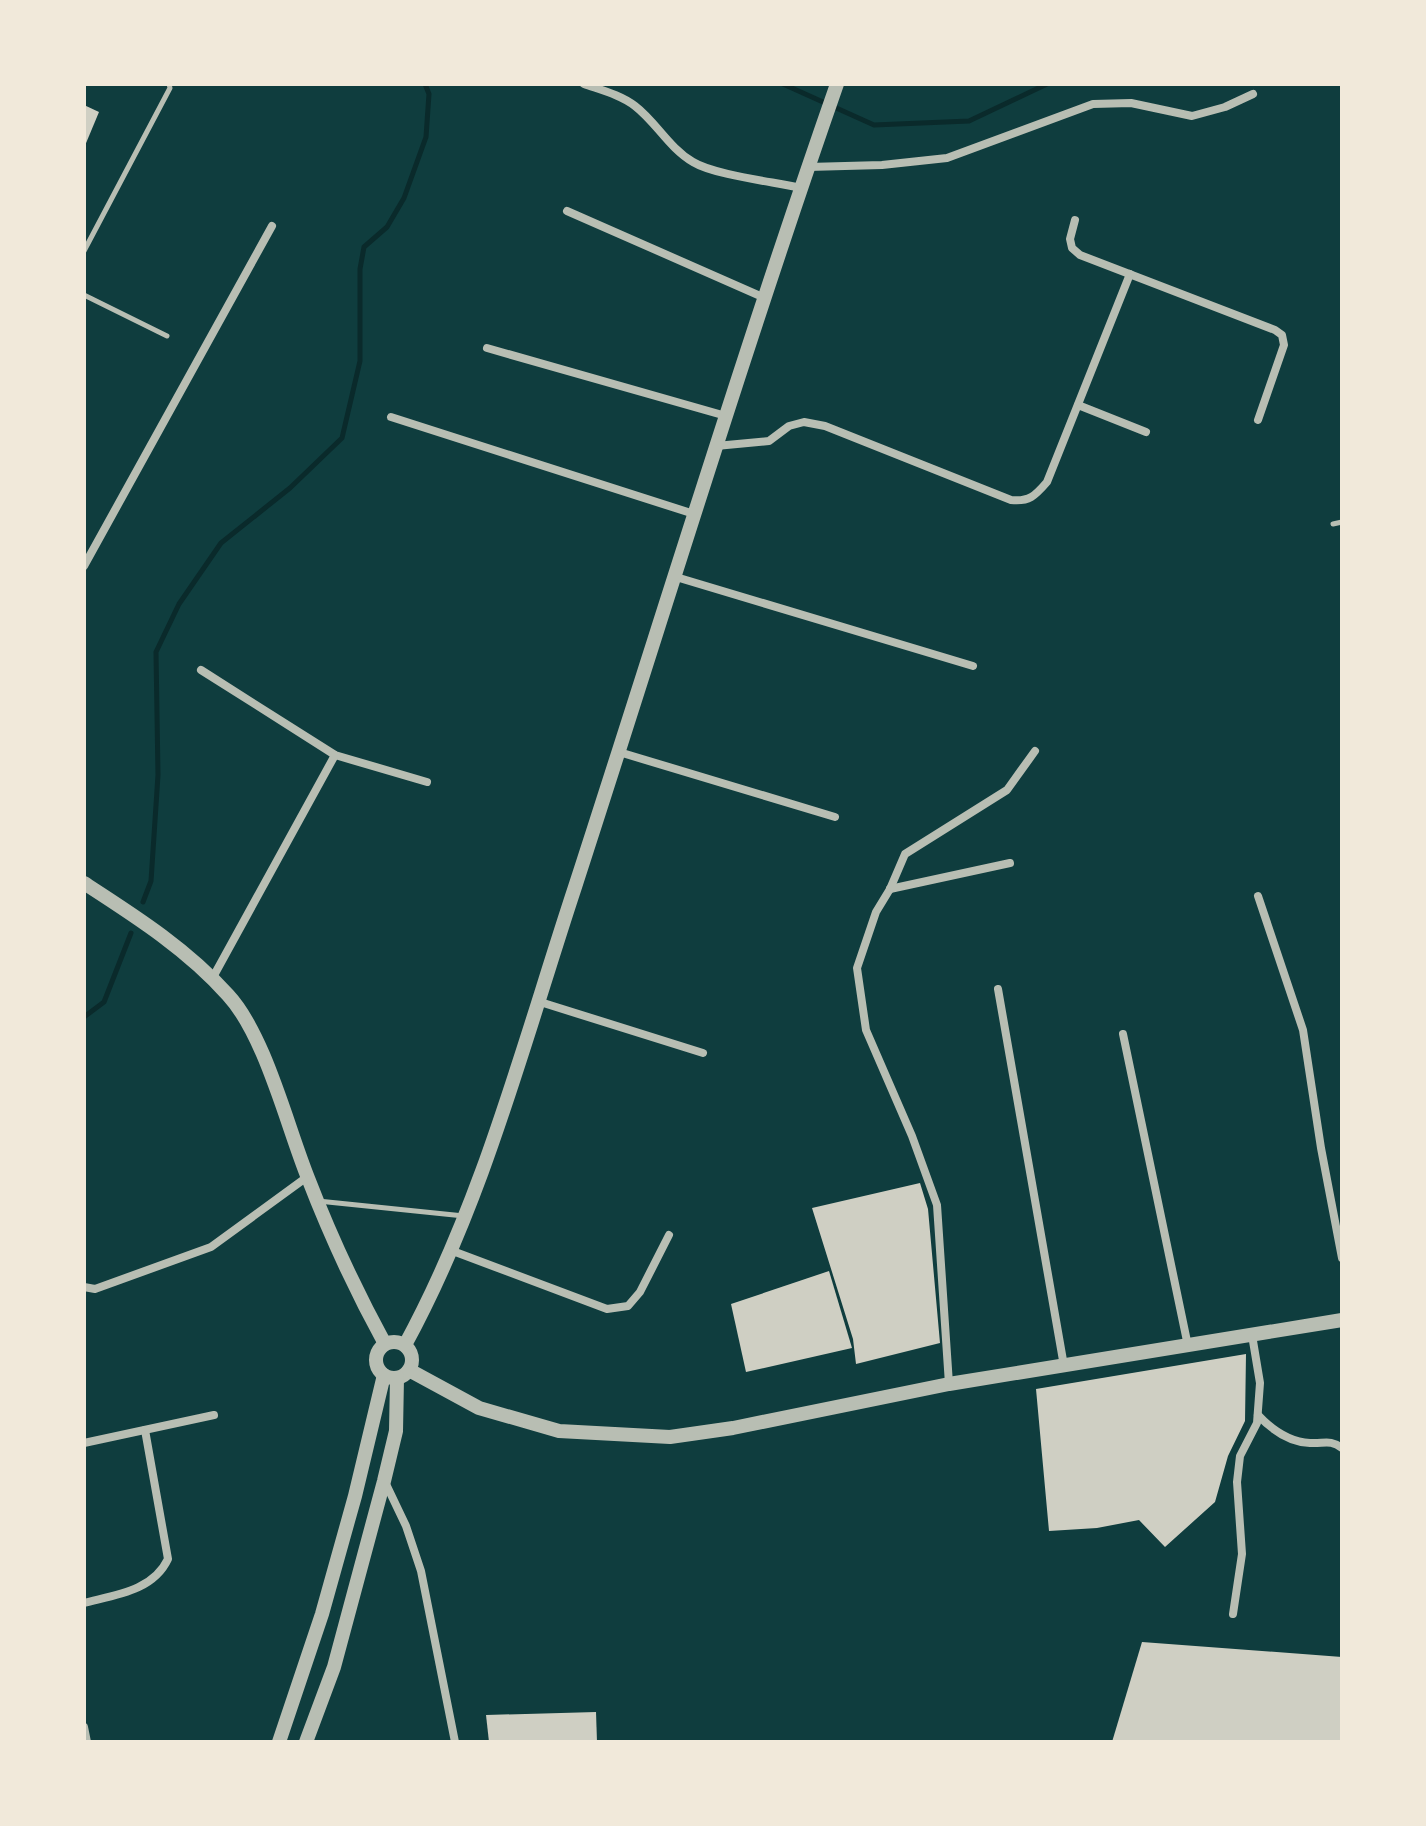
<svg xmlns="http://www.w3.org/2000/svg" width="1426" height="1826" font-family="'Playfair Display',serif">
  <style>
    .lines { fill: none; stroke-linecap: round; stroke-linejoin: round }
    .stream { stroke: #0a2a2b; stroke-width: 5 }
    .building { fill: #cfcfc3 }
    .service { stroke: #b8beb3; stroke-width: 5 }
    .minor { stroke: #b8beb3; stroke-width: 8 }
    .tertiary { stroke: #b8beb3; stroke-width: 14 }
  </style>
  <rect width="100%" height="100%" fill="#0f3d3e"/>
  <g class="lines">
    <!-- stream -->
    <g class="stream">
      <path d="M783,84L874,125L969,121L1047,84"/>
      <path d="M143,902L151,881L158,775L156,652L179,604L221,543L290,488L342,438L360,361V269L364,247L387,227L404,198L426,137L429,94L425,84"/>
      <path d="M84,1017L104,1002L131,933"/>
    </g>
  </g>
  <!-- building -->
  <g class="building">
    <path d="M84,105L99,112L84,148Z"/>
    <path d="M920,1183L928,1209L940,1343L856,1364L853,1339L812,1208Z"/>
    <path d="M829,1271L852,1348L746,1372L731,1304Z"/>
    <path d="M1246,1354L1245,1421L1228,1456L1215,1502L1165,1547L1139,1520L1097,1528L1049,1531L1036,1389Z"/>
    <path d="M1142,1642L1342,1657V1742H1112Z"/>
    <path d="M596,1712L597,1742H489L486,1715Z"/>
  </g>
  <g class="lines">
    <!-- service -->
    <g class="service">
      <path d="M84,251L170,88L169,84"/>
      <path d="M84,295L167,336"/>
      <path d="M1333,524L1342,522"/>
      <path d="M318,1201L464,1216"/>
    </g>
    <!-- minor -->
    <g class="minor">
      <path d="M584,84C601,90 621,95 635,106C656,122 669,148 693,162C714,175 775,182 801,188"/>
      <path d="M808,167L882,165L947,158L1093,104L1131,103L1192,116L1225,107L1253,94"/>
      <path d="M567,211L765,298"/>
      <path d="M1075,220L1070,239L1072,248L1080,255L1275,330L1282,335L1284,345L1258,420"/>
      <path d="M487,348L726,416"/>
      <path d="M1078,405L1146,432"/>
      <path d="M391,417L694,514"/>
      <path d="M716,446L769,441L789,426L804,422L825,426L1011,500C1029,502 1035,496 1047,482L1130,274"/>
      <path d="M84,566L272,226"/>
      <path d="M676,577L973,666"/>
      <path d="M201,670L335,755L427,782"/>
      <path d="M619,752L835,817"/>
      <path d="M890,889L1010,863"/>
      <path d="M1258,896L1303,1030L1321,1148L1342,1258"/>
      <path d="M212,979L335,755"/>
      <path d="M998,989L1064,1366"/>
      <path d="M537,1001L703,1053"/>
      <path d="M1123,1034L1188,1346"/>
      <path d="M450,1250L607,1309L628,1306L640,1292L669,1235"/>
      <path d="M84,1287L95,1289L211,1247L307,1177"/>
      <path d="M949,1384L937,1205L912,1136L866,1030L857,968L876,912L890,889L905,854L1007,790L1035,751"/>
      <path d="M1258,1415C1272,1430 1289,1442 1310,1443C1324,1444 1330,1439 1342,1448"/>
      <path d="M84,1443L214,1415"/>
      <path d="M385,1482L406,1526L421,1571L455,1742"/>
      <path d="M84,1603C115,1595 153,1591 168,1559L145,1430"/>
      <path d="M1233,1614L1242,1554L1237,1482L1240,1456L1257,1423L1260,1383L1252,1335"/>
      <path d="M84,1727L87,1742"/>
    </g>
    <!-- tertiary -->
    <g class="tertiary">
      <path d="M84,883C135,916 187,949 228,995C265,1035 287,1126 308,1178C330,1235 356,1291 385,1344"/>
      <circle cx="394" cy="1360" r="18"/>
      <path d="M405,1345C483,1202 524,1041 575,887C662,619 744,350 837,84"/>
      <path d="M409,1370L479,1408L559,1431L670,1437L733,1428L949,1384L1342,1320"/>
      <path d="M279,1742L322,1614L355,1496L384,1375"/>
      <path d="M306,1742L334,1667L384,1481L396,1431L397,1378"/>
    </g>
  </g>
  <!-- border -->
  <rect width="1426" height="1826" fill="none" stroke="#f1e9da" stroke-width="172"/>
</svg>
